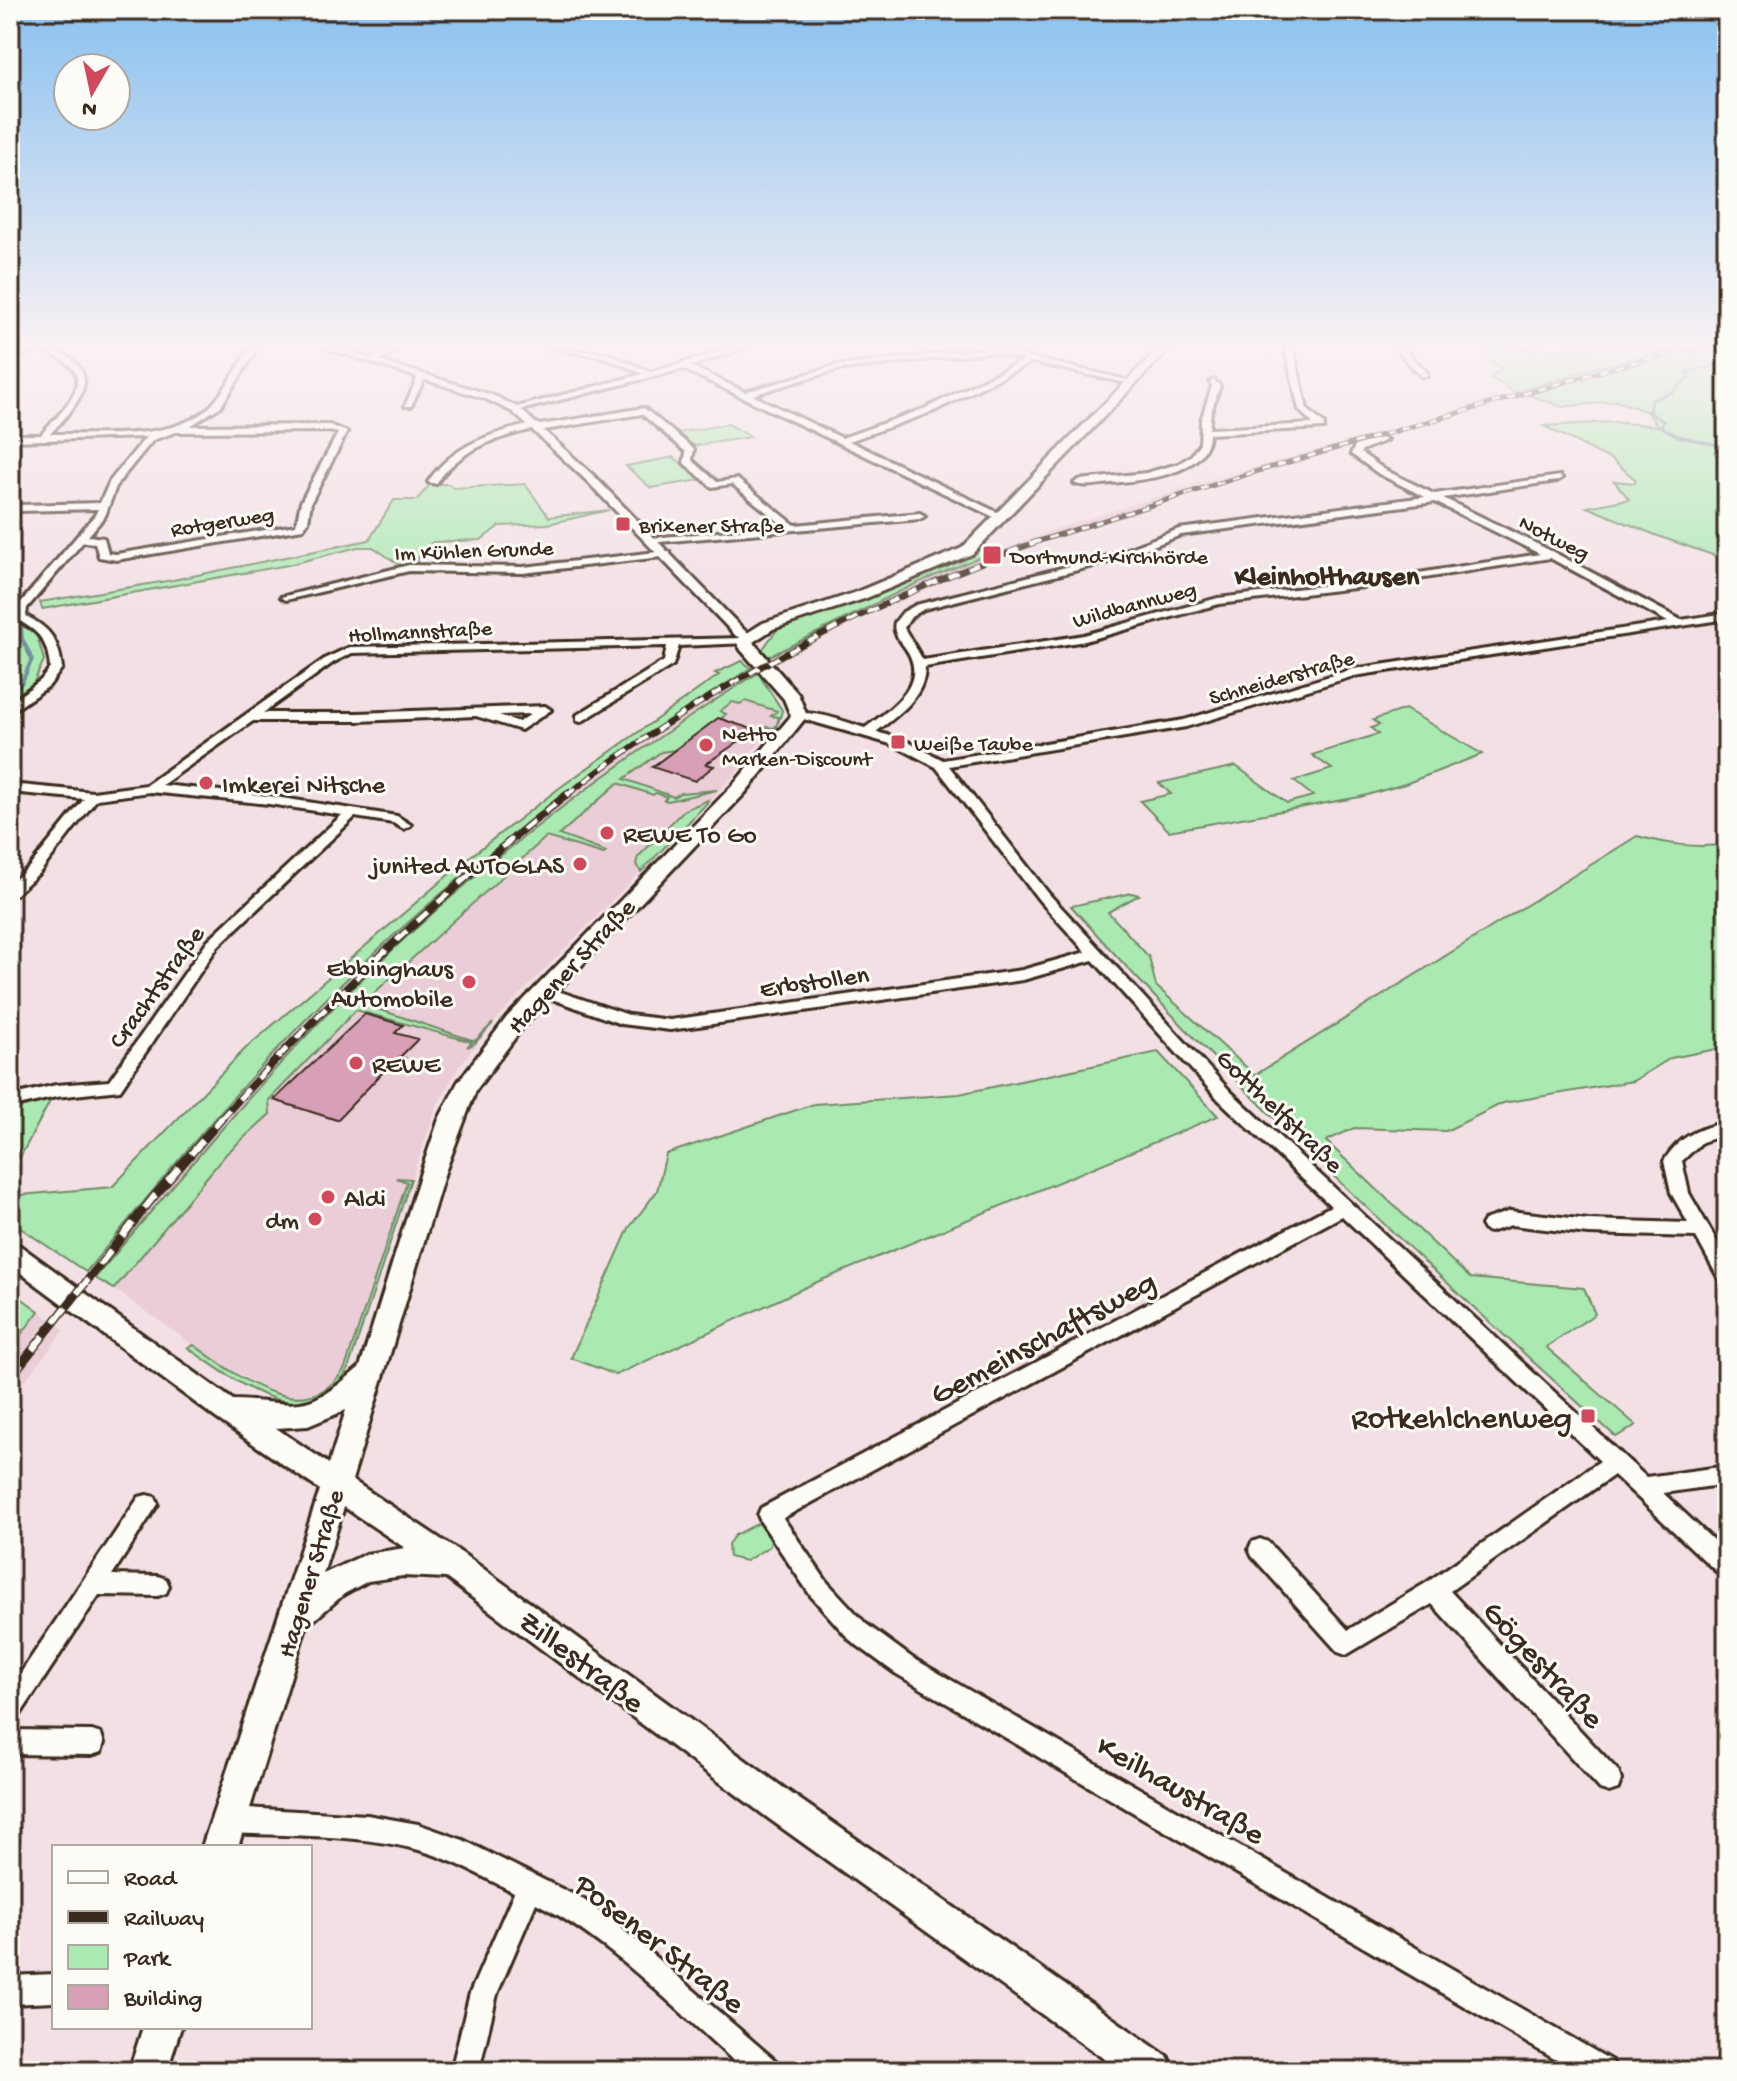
<svg xmlns="http://www.w3.org/2000/svg" width="1737" height="2081" font-family="'Gochi Hand',sans-serif">
  <style>
    .built { fill: #eacdd6 }
    .green { fill: #aae9b1; stroke: #728a68; stroke-width: 2 }
    .lines { fill: none; stroke-linecap: round; stroke-linejoin: round }
    .stream-far1 { stroke: #7690a3; stroke-width: 3 }
    .stream { stroke: #7690a3; stroke-width: 4 }
    .building { fill: #d7a0b6; stroke: #3b2a1e; stroke-width: 2 }
    .minor-casing { stroke: #3b2a1e; stroke-width: 6 }
    .tertiary-casing { stroke: #3b2a1e; stroke-width: 6 }
    .secondary-casing { stroke: #3b2a1e; stroke-width: 6 }
    .minor { fill: #fdfcf7; fill-rule: evenodd }
    .tertiary { fill: #fdfcf7; fill-rule: evenodd }
    .secondary { fill: #fdfcf7; fill-rule: evenodd }
    .rail-far3-casing { stroke: #3b2a1e; stroke-width: 5 }
    .rail-far2-casing { stroke: #3b2a1e; stroke-width: 6 }
    .rail-far1-casing { stroke: #3b2a1e; stroke-width: 8 }
    .rail-casing { stroke: #3b2a1e; stroke-width: 9 }
    .rail-far3 { stroke: #fdfcf7; stroke-width: 3; stroke-dasharray: 8; stroke-linecap: butt }
    .rail-far2 { stroke: #fdfcf7; stroke-width: 4; stroke-dasharray: 11; stroke-linecap: butt }
    .rail-far1 { stroke: #fdfcf7; stroke-width: 5; stroke-dasharray: 14; stroke-linecap: butt }
    .rail { stroke: #fdfcf7; stroke-width: 6; stroke-dasharray: 18; stroke-linecap: butt }
    .poi-dot { fill: #d1495b; stroke: #fdfcf7; stroke-width: 3 }
    .labels { text-anchor: middle; stroke-width: 6; stroke-linejoin: round; paint-order: stroke }
    .far-street-label { font-size: 22px; fill: #3b2a1e; stroke: #fdfcf7 }
    .far-poi-label { font-size: 22px; fill: #3b2a1e; stroke: #fdfcf7; text-anchor: start }
    .poi-label { font-size: 26px; fill: #3b2a1e; stroke: #fdfcf7; text-anchor: start }
    .street-label { font-size: 26px; fill: #3b2a1e; stroke: #fdfcf7 }
    .far-district-label { font-size: 28px; font-weight: bold; fill: #3b2a1e; stroke: #fdfcf7 }
    .near-street-label { font-size: 32px; fill: #3b2a1e; stroke: #fdfcf7 }
    .near-poi-label { font-size: 32px; fill: #3b2a1e; stroke: #fdfcf7; text-anchor: end }
  </style>
  <rect width="100%" height="100%" fill="#f2e0e4"/>
  <filter id="ink" filterUnits="userSpaceOnUse"><feTurbulence type="fractalNoise" baseFrequency=".0125" numOctaves="2"/><feDisplacementMap in="SourceGraphic" scale="16" xChannelSelector="R" yChannelSelector="G"/><feConvolveMatrix kernelMatrix="1 2 1 2 8 2 1 2 1" color-interpolation-filters="sRGB"/></filter>
  <g filter="url(#ink)">
    <!-- built -->
    <g class="built">
      <path d="M1684,348H1707L1606,371L1091,524L1009,554L872,613L773,664L766,658L915,584L989,554L981,547L984,545L1003,550L1061,527L1199,483L1470,407L1594,368Z"/>
      <path d="M751,668L758,673L696,712L538,824L406,937L360,980L230,1118L95,1278L86,1272L155,1186L265,1063L350,975L412,919L520,827L598,769L681,711Z"/>
      <path d="M736,697L782,712L775,728L739,764L742,766L705,805L506,1009L460,1065L437,1106L345,1368L335,1383L304,1398L281,1397L216,1361L114,1289L226,1154L270,1114L269,1100L376,990L546,837Z"/>
      <path d="M39,1311L64,1330L10,1400V1349Z"/>
    </g>
    <!-- green -->
    <g class="green">
      <path d="M1684,348L1594,368L1515,393L1490,377L1501,370L1482,349Z"/>
      <path d="M1707,348H1727V560L1658,536L1587,507L1629,499L1614,481L1635,483V479L1612,460L1544,426L1611,422L1658,426L1646,411L1616,401L1562,407L1529,395L1606,371Z"/>
      <path d="M728,424L751,437L692,446L677,433Z"/>
      <path d="M674,457L700,480L651,488L626,466Z"/>
      <path d="M430,484H449L453,488L525,484L549,517L609,510L548,524L499,526L481,540L433,542L422,551L415,565L401,566L373,547H358L288,565L42,609L40,602L173,580L369,540L394,500H417Z"/>
      <path d="M981,547L990,553L915,584L766,658L762,650L778,628L874,595L967,557Z"/>
      <path d="M10,625L35,629L44,660L33,684L10,702V678L20,656L10,637Z"/>
      <path d="M742,661L751,668C608,757 474,858 352,974C256,1065 170,1169 86,1272L10,1221V1196L112,1187L246,1048L467,859L562,786L719,675L715,673Z"/>
      <path d="M758,673L782,710C780,723 774,729 765,738L761,737L771,731L766,727L776,728L779,717L771,716L777,711L745,701L740,704L732,702L720,711L726,714L721,719L674,750L661,752L624,779L674,797L680,793L717,790L668,801L664,800L667,797L656,793L653,795L618,783L559,835L606,852L604,854L546,837L362,1004L475,1041L493,1023L474,1044L467,1047L472,1042L356,1010L269,1100L270,1114L226,1154L114,1289L95,1278C181,1176 266,1073 361,980C481,862 615,762 758,673Z"/>
      <path d="M1405,709L1482,754L1405,784L1360,797L1169,831L1140,801L1171,794L1159,783L1236,766L1287,803L1313,796L1294,781L1332,769L1312,755L1378,734L1371,728L1379,725L1373,720Z"/>
      <path d="M708,800L707,803L641,872L636,864L638,857L684,810Z"/>
      <path d="M1637,836C1667,844 1695,849 1727,844V1047L1671,1058L1633,1081L1503,1103L1446,1131L1354,1128L1326,1141L1470,1278L1584,1288L1595,1314L1546,1347L1636,1425L1616,1437C1427,1266 1241,1096 1071,906L1132,893L1139,895L1108,912L1149,957L1156,986L1255,1075Z"/>
      <path d="M1158,1052L1218,1116L817,1282L616,1375L571,1358L629,1228L657,1191L666,1154L814,1104L959,1094Z"/>
      <path d="M54,1094L10,1176V1105Z"/>
      <path d="M396,1178L411,1179L348,1369C308,1442 232,1378 188,1348L194,1345C237,1376 305,1431 345,1368L407,1182Z"/>
      <path d="M10,1290L39,1311L10,1349Z"/>
      <path d="M759,1523L771,1538L770,1546L746,1561L729,1557L728,1544L735,1535Z"/>
    </g>
    <g class="lines">
      <!-- stream-far1 -->
      <g class="stream-far1">
        <path d="M10,363L41,350"/>
        <path d="M1727,363L1687,372L1690,376L1673,392L1651,400L1649,412L1663,421L1661,427L1678,436L1727,447"/>
      </g>
      <!-- stream -->
      <path class="stream" d="M10,693L22,682L32,659L22,639L21,626"/>
    </g>
    <!-- building -->
    <g class="building">
      <path d="M718,718L755,730L706,764L714,766L695,781L652,767Z"/>
      <path d="M365,1014L403,1025L395,1033L418,1039L400,1057L405,1058L393,1070L387,1068L337,1120L274,1100Z"/>
    </g>
    <g class="lines">
      <!-- minor casing -->
      <g class="minor-casing">
        <g id="minor">
          <path d="M30,348C47,348 59,349 72,360C102,383 68,414 50,434C100,433 182,443 216,400C229,384 239,365 250,348H258L221,406L190,426L329,425L347,432L311,502L308,522L303,529L116,560L99,557L95,543L83,542L27,608L26,616C50,628 59,641 62,668L49,686L10,713V703L41,680L50,668C48,641 39,631 16,619L17,607L95,515L98,509L19,511L10,508V501L20,505L100,503L110,481L146,437L10,441V435H41C53,420 88,391 74,370C66,359 52,355 42,349L10,357V353ZM329,431L338,433L301,502L296,525L116,554L108,553L104,538L88,536L105,516L117,484L153,440L176,432Z"/>
          <path d="M390,348H399L376,362L369,360Z"/>
          <path d="M550,348L606,353L651,372L734,348H745L691,366L745,392L835,366L990,348L1135,382L1131,384L1032,362L932,412L849,441L1003,515L1005,517L1000,520L683,369L513,412V408L643,374L604,357ZM990,352L1024,360L926,408L842,438L752,395L836,370Z"/>
          <path d="M1285,348H1293L1307,409L1324,424V428L1209,434C1207,476 1142,480 1111,483C1099,484 1084,488 1074,483L1079,480L1146,473L1178,464L1191,456L1200,443L1201,420L1212,386L1210,382L1214,380L1220,386L1211,412L1209,429L1313,424L1299,410Z"/>
          <path d="M1395,348H1403L1427,372V376H1421Z"/>
          <path d="M419,374L426,376L411,406H405Z"/>
          <path d="M644,408L694,449L692,460L717,482L737,479L795,525L920,513L925,516L920,519L648,543V539L652,538L784,526L732,484L712,487L684,463L686,452L642,414L538,431L534,429C495,438 459,449 436,484L428,482C453,444 493,433 536,423L540,425Z"/>
          <path d="M1380,438L1387,440L1362,450L1361,453L1385,470L1434,494L1560,476L1562,478L1557,481L1443,498L1555,553L1681,620L1727,613V619L1354,676L1186,727L949,766L1049,894L1231,1092L1646,1477L1727,1466V1484L1663,1493L1727,1553V1577L1719,1574L1614,1475L1450,1591L1618,1771L1621,1780L1618,1789L1609,1792L1600,1789L1432,1604L1346,1655L1338,1652L1252,1556L1249,1549L1252,1542L1260,1539L1268,1542L1348,1630L1426,1583L1600,1461L1342,1216L783,1518L827,1582L866,1624L911,1657L1612,2061L1616,2071H1575L895,1673L850,1640L811,1596L761,1522L758,1515L761,1508L1331,1206L1219,1100L1093,960L1023,980L670,1030L621,1024L538,994L535,991L543,986L629,1015L670,1020L1022,970L1086,952L1039,900L936,767L894,745L793,716C808,707 848,723 865,728C889,710 930,684 906,649C900,640 892,633 895,622L903,612L916,605L1109,556L1179,529L1425,497L1379,474L1351,454L1355,446ZM1435,502L1540,554L1380,579L1218,598L1084,635L923,660L904,628L911,617L924,609L1117,560L1181,535ZM1550,558L1668,622L1353,669L1184,720L943,760L902,739L876,732C898,715 925,697 925,667L1085,641L1219,604L1380,585Z"/>
          <path d="M666,551L670,552V556L523,573L409,571L286,600L281,597L409,565L523,567Z"/>
          <path d="M744,638L748,639V643L679,646L673,665L581,722L577,721V715L664,661L667,646L352,653L334,662L263,713H358L545,706L551,710L521,730L476,716L358,721H253L162,785L269,796L397,816L411,825L404,829L393,823L355,817L218,946L120,1090L56,1097L10,1108V1096L56,1085L109,1081L208,940L342,815L269,804L150,792L97,799L40,872L15,895L10,896V884L30,866L84,799L10,792V784L93,792L146,785L326,658L350,647ZM531,714L519,722L499,715Z"/>
          <path d="M1727,1122V1134L1702,1142L1682,1161L1689,1193L1727,1259V1283L1720,1281L1696,1237L1588,1234L1511,1225L1490,1232L1484,1230L1481,1225L1484,1220L1510,1211L1588,1220L1688,1223L1671,1193L1664,1161C1679,1136 1699,1128 1727,1122Z"/>
          <path d="M147,1495L155,1497L158,1504L112,1575L158,1576L166,1579L169,1586L166,1593L158,1596L99,1595L18,1718L10,1722V1689L139,1497Z"/>
          <path d="M10,1730L92,1731L101,1734L104,1743L101,1752L92,1755L10,1754Z"/>
          <path d="M229,1807L367,1815L418,1824L463,1840L584,1900L632,1937L776,2061L780,2071H745C682,2015 610,1940 536,1903L497,1994L479,2071H451L470,1993L514,1892C483,1877 452,1859 419,1850C358,1834 291,1836 229,1833L220,1829L216,1820L220,1811Z"/>
          <path d="M54,1974V2002L10,2004V1976Z"/>
        </g>
      </g>
      <!-- tertiary casing -->
      <g class="tertiary-casing">
        <path id="tertiary" d="M325,348H337L492,395L519,408L595,477L744,630L754,636L748,640L736,636L587,481L513,412L486,399Z"/>
      </g>
      <!-- secondary casing -->
      <g class="secondary-casing">
        <g id="secondary">
          <path d="M1159,348H1170L972,554L864,599L773,629L753,642L798,694L807,716L745,793L523,1027L476,1090L445,1172L352,1480L463,1554L792,1794L1168,2057L1173,2071H1121L768,1818L446,1578L403,1576L368,1581L344,1594L306,1627L238,1847H202L320,1490L216,1418L10,1265V1242L19,1245L233,1400C301,1402 302,1417 360,1367L421,1172L439,1119L458,1082L507,1017L733,785L791,716L784,699L741,650L736,641L739,638L763,623L854,593L962,548ZM346,1410L329,1464L276,1428L308,1426ZM344,1507L405,1548L366,1554L323,1574Z"/>
          <path d="M143,2027H181L167,2071H129Z"/>
        </g>
      </g>
      <!-- minor -->
      <use href="#minor" class="minor"/>
      <!-- tertiary -->
      <use href="#tertiary" class="tertiary"/>
      <!-- secondary -->
      <use href="#secondary" class="secondary"/>
      <!-- rail-far3 casing -->
      <g class="rail-far3-casing">
        <path id="rail-far3" d="M1033,543L1251,473L1623,365L1692,348"/>
      </g>
      <!-- rail-far2 casing -->
      <g class="rail-far2-casing">
        <path id="rail-far2" d="M567,795C708,685 871,602 1039,541"/>
      </g>
      <!-- rail-far1 casing -->
      <g class="rail-far1-casing">
        <path id="rail-far1" d="M220,1120C328,1000 443,892 569,793"/>
      </g>
      <!-- rail casing -->
      <g class="rail-casing">
        <path id="rail" d="M10,1378L152,1199L222,1118"/>
      </g>
      <!-- rail-far3 -->
      <use href="#rail-far3" class="rail-far3"/>
      <!-- rail-far2 -->
      <use href="#rail-far2" class="rail-far2"/>
      <!-- rail-far1 -->
      <use href="#rail-far1" class="rail-far1"/>
      <!-- rail -->
      <use href="#rail" class="rail"/>
    </g>
  </g>
  <!-- sky -->
  <linearGradient id="sky" x2="0" y2="1"><stop stop-color="#8ac1f0"/><stop offset="0.54" stop-color="#f9f1f3"/><stop offset="1" stop-color="#f9f1f3" stop-opacity="0"/></linearGradient>
  <rect width="1737" height="639" fill="url(#sky)"/>
  <!-- markers -->
  <g class="poi-dot">
    <rect x="615" y="516" width="16" height="16" rx="4"/>
    <rect x="982" y="545" width="20" height="20" rx="4"/>
    <rect x="890" y="734" width="16" height="16" rx="4"/>
    <circle cx="706" cy="745" r="8"/>
    <circle cx="206" cy="783" r="8"/>
    <circle cx="607" cy="833" r="8"/>
    <circle cx="580" cy="864" r="8"/>
    <circle cx="469" cy="982" r="8"/>
    <circle cx="356" cy="1063" r="8"/>
    <circle cx="328" cy="1197" r="8"/>
    <circle cx="315" cy="1219" r="8"/>
    <rect x="1580" y="1408" width="16" height="16" rx="4"/>
  </g>
  <g class="labels">
    <!-- far-street labels -->
    <g class="far-street-label">
      <text transform="translate(222 520) rotate(-9)" y="8">Rotgerweg</text>
      <text transform="translate(1555 536) rotate(27)" y="8">Notweg</text>
      <text transform="translate(474 549) rotate(-2)" y="8">Im Kühlen Grunde</text>
      <text transform="translate(1134 603) rotate(-15)" y="8">Wildbannweg</text>
      <text transform="translate(420 630) rotate(-3)" y="8">Hollmannstraße</text>
      <text transform="translate(1281 676) rotate(-16)" y="8">Schneiderstraße</text>
    </g>
    <!-- far-poi labels -->
    <g class="far-poi-label">
      <text x="639" y="532">Brixener Straße</text>
      <text x="1010" y="563">Dortmund-Kirchhörde</text>
      <text x="722" y="740">Netto<tspan x="722" dy="25">Marken-Discount</tspan></text>
      <text x="914" y="750">Weiße Taube</text>
    </g>
    <!-- poi labels -->
    <g class="poi-label">
      <text x="222" y="792">Imkerei Nitsche</text>
      <text x="623" y="842">REWE To Go</text>
      <text x="564" y="873" text-anchor="end">junited AUTOGLAS</text>
      <text x="453" y="976" text-anchor="end">Ebbinghaus<tspan x="453" dy="30">Automobile</tspan></text>
      <text x="372" y="1072">REWE</text>
      <text x="344" y="1206">Aldi</text>
      <text x="299" y="1228" text-anchor="end">dm</text>
    </g>
    <!-- street labels -->
    <g class="street-label">
      <text transform="translate(570 965) rotate(-47)" y="9">Hagener Straße</text>
      <text transform="translate(814 980) rotate(-8)" y="9">Erbstollen</text>
      <text transform="translate(155 986) rotate(-54)" y="9">Crachtstraße</text>
      <text transform="translate(1281 1110) rotate(44)" y="9">Gotthelfstraße</text>
      <text transform="translate(309 1573) rotate(-73)" y="9">Hagener Straße</text>
    </g>
    <!-- far-district labels -->
    <g class="far-district-label">
      <text x="1327" y="584">Kleinholthausen</text>
    </g>
    <!-- near-street labels -->
    <g class="near-street-label">
      <text transform="translate(1042 1336) rotate(-28)" y="11">Gemeinschaftsweg</text>
      <text transform="translate(583 1660) rotate(37)" y="11">Zillestraße</text>
      <text transform="translate(1545 1663) rotate(47)" y="11">Gögestraße</text>
      <text transform="translate(1182 1788) rotate(30)" y="11">Keilhaustraße</text>
      <text transform="translate(661 1942) rotate(38)" y="11">Posener Straße</text>
    </g>
    <!-- near-poi labels -->
    <g class="near-poi-label">
      <text x="1572" y="1427">Rotkehlchenweg</text>
    </g>
  </g>
  <!-- margin -->
  <rect width="1737" height="2081" fill="none" stroke="#fdfcf7" stroke-width="40"/>
  <rect x="20" y="20" width="1697" height="2041" fill="none" stroke="#3b2a1e" stroke-width="3" filter="url(#ink)"/>
  <!-- legend -->
  <rect x="52" y="1845" width="260" height="184" fill="#fdfcf7" stroke="#afa8a0" stroke-width="2"/>
  <rect x="68" y="1871" width="40" height="12" fill="#fdfcf7" stroke="#afa8a0" stroke-width="2"/>
  <text x="124" y="1885" font-size="24" fill="#3b2a1e">Road</text>
  <rect x="68" y="1911" width="40" height="12" fill="#3b2a1e" stroke="#afa8a0" stroke-width="2"/>
  <text x="124" y="1925" font-size="24" fill="#3b2a1e">Railway</text>
  <rect x="68" y="1945" width="40" height="24" fill="#aae9b1" stroke="#afa8a0" stroke-width="2"/>
  <text x="124" y="1965" font-size="24" fill="#3b2a1e">Park</text>
  <rect x="68" y="1985" width="40" height="24" fill="#d7a0b6" stroke="#afa8a0" stroke-width="2"/>
  <text x="124" y="2005" font-size="24" fill="#3b2a1e">Building</text>
  <!-- north arrow -->
  <g transform="translate(92 92) rotate(189)"><circle r="38" fill="#fdfcf7" stroke="#afa8a0" stroke-width="2"/>
  <path d="M0-6L14 30L0 20L-14 30Z" fill="#d1495b"/>
  <text y="-12" font-size="22" font-weight="bold" text-anchor="middle" fill="#3b2a1e">N</text>
  </g>
</svg>
